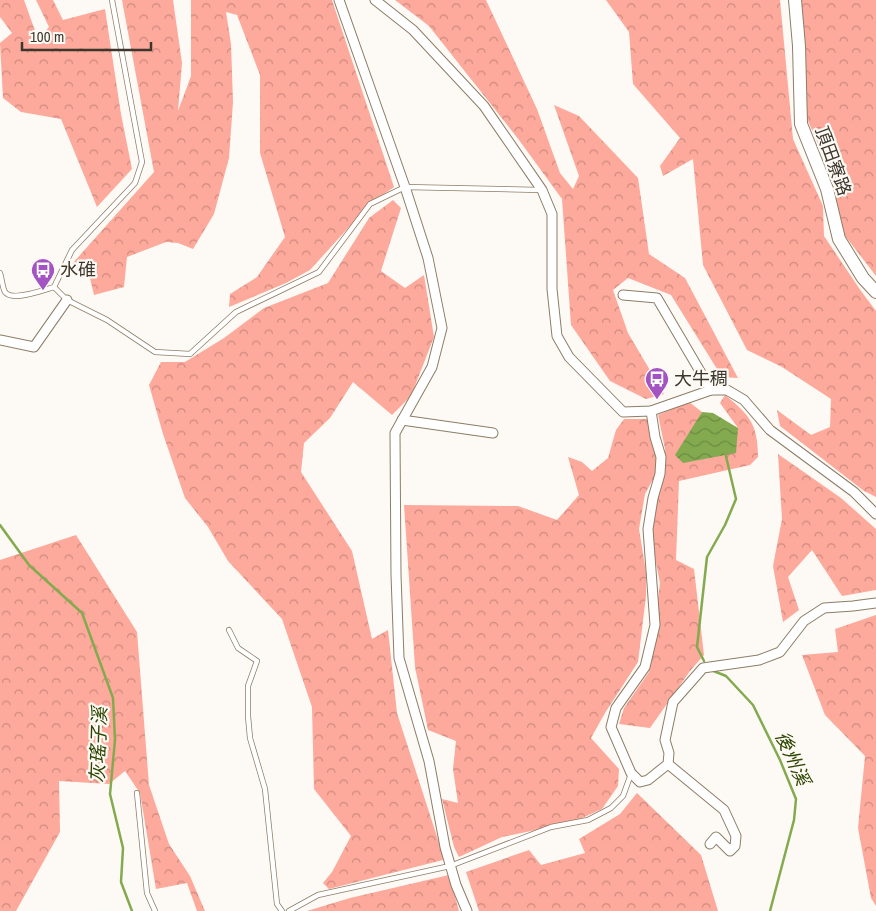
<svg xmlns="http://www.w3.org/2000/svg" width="876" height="911" font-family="'Archivo Narrow','Noto Sans TC',sans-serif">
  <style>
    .forest { fill: url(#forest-crowns) }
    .water { fill: url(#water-waves) }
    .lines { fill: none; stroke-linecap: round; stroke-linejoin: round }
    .stream { stroke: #83aa4f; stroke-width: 2.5 }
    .lane-casing { stroke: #8c7d66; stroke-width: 6 }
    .street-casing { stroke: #8c7d66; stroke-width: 11 }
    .secondary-casing { stroke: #8c7d66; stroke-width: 14 }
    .lane { stroke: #fff; stroke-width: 4.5 }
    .street { stroke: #fff; stroke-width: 9 }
    .secondary { stroke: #fff; stroke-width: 12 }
    .labels { text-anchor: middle; stroke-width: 4.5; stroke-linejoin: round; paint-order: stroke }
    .street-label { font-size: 18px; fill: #3c362c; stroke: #fdfaf5 }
    .poi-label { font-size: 18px; fill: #3c362c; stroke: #fdfaf5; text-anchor: start }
    .water-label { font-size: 19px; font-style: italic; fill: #2e4601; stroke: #fdfaf5 }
  </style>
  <defs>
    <pattern id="forest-crowns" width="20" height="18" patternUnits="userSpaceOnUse" patternTransform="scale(1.25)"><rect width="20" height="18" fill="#fda99b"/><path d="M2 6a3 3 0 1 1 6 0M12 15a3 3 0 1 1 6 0" fill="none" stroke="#ce8a7f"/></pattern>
    <pattern id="water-waves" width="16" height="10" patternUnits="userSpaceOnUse" patternTransform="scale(1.25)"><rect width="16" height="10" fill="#83aa4f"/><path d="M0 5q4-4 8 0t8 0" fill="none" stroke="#6c8b42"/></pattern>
  </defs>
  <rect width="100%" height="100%" fill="#fdfaf5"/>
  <!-- forest -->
  <g class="forest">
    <path d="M0,0H24L38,39L49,27L36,0H53L63,20L105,9L121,114L132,169L97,207L61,119L21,112L3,98L0,43L12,33L0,17Z"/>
    <path d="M122,0H173L182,63L178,111L191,76V0H332L394,187L370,204L310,270L286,283L229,307L230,294L257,277L285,237L260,153V75L237,15L226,12L231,44L233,102L229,158L214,214L193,249L178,243L166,242L127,257L124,287L94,295L90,278L72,264L154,172Z"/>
    <path d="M395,0H486L537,109L560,173L573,189L579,176L554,105L579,116L638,178L649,254L685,278L738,378L722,377L671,295L628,278L613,290L628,333L664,394L646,399L610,381L571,325L562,199L519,140L429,26Z"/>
    <path d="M606,0H780L793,139L823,206L824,236L861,291L876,311V497L864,491L780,426L777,410L811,435L830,427L831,399L782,367L747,350L703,265L693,159L663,176L660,166L680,138L633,84L629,32Z"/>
    <path d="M799,0H876V276L839,228L833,177L807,119Z"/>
    <path d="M393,200L401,208L381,271L405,288L424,275L434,337L411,396L392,415L353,382L330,418L304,443L301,472L352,551L372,639L388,630L397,713L442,852L443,860L329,889L323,883L332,872L351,836L314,789L312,707L282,619L228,561L208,527L185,498L163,434L149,385L161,362H185L224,338L264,308L328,283L369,218Z"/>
    <path d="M725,395C750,415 758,425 758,457L750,465L679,481L676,560L694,569L704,655L690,671L650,728L619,724L624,708L649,672L660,583L650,533L656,501L664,475L665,449L658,415L689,402L702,412L694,427L738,428L720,403Z"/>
    <path d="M624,419H647L655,447L658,470L645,494L639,529L646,572V596L638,662L605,713L591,738L619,769L618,786L602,809L571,823L502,837L459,857L454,847L442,799L458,803L453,769L456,741L428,730L415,667L404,505L518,506L557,520L579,495L568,457L582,462L592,471L608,458L616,430Z"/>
    <path d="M778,454L841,498L876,529V590L842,596L812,550L788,577L799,610L783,622L773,566L782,519Z"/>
    <path d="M76,535L137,632L149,785L169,844L190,876L205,911H197L187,883L156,889L140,793L125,771L109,784L59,781L60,832L16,911H0V560Z"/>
    <path d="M876,615V906L871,898L858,828L865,756L825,715L802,655L838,652L835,629Z"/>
    <path d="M637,793L701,855L718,911H479L466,872L529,850L541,865L585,853L579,839L620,814Z"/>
    <path d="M449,875L459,911H307L350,898Z"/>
  </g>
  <!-- water -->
  <path class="water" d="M702,412L713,413L738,428L736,453L683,463L675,455Z"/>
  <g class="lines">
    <!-- stream -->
    <g class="stream">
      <path d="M0,525L29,565L82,613L113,698L115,740L110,794L123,848L121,882L132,911"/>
      <path d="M704,661L697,647L707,557L725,525L736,499L725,452"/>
      <path d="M711,670L726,676L753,705L780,760L796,799L794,820L770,911"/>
    </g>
    <!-- lane casing -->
    <g class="lane-casing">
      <g id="lane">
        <path d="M0,273C2,278 2,287 5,292C12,302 44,290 54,287L72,250L135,183L142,162L112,0"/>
        <path d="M54,287L67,300L107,320L155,352L190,354L236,312L319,272L370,204L405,187L541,190"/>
        <path d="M229,630L238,648L257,661L248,686V716L250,738L265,789L277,904L282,911"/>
        <path d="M137,793L147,893L155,911"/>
        <path d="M289,911L318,895L450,866L551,827L588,820L611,808L623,796L631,774"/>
      </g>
    </g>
    <!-- street casing -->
    <g class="street-casing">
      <g id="street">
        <path d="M339,0L405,187L428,258L442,328L432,367L395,433L396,575L399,658L429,761L445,847L456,885L467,911"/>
        <path d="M375,0L413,30L484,106L542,190L552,214V289L557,336L569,357L623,412L651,411L711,390H727L744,400L770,430L854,492L876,514"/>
        <path d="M623,295L657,298L711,390"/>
        <path d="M0,340L34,347L67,300"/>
        <path d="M651,411L655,437L661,457L660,474L653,498L648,529L655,625L645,667L616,708L611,727L631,773L640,782L648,780L668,764L669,753L665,740L673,702L703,668L759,660L780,652L804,621L824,608L853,606L876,603"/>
        <path d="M402,420L493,433"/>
        <path d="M668,764L724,810L736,836L735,846L730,851L716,837L710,844"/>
      </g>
    </g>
    <!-- secondary casing -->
    <g class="secondary-casing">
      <path id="secondary" d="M795,0L799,46L801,124L827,189L839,239L863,278L876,292"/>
    </g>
    <!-- lane -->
    <use href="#lane" class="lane"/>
    <!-- street -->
    <use href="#street" class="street"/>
    <!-- secondary -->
    <use href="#secondary" class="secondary"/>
  </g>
  <!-- icons -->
  <defs>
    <g id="bus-pin" transform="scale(1.25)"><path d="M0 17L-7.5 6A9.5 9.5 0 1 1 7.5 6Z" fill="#a453c3" stroke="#fdfaf5"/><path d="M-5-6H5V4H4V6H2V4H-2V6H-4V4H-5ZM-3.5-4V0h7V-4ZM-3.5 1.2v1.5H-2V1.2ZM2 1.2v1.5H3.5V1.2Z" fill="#fff"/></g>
  </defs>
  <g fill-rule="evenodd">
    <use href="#bus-pin" x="43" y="270"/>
    <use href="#bus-pin" x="657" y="379"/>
  </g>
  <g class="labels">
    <!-- street labels -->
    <g class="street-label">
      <text transform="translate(833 161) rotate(70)" y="6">頂田寮路</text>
    </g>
    <!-- poi labels -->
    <g class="poi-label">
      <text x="60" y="276">水碓</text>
      <text x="674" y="385">大牛稠</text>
    </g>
    <!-- water labels -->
    <g class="water-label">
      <text transform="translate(98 745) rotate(-88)" y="7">灰瑤子溪</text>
      <text transform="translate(793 758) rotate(66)" y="7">後州溪</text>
    </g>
  </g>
  <!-- scale -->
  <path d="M22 42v8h129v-8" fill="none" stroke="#3c362c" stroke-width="2.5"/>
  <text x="30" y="42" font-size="15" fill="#3c362c" stroke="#fdfaf5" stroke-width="4" paint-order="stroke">100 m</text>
</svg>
